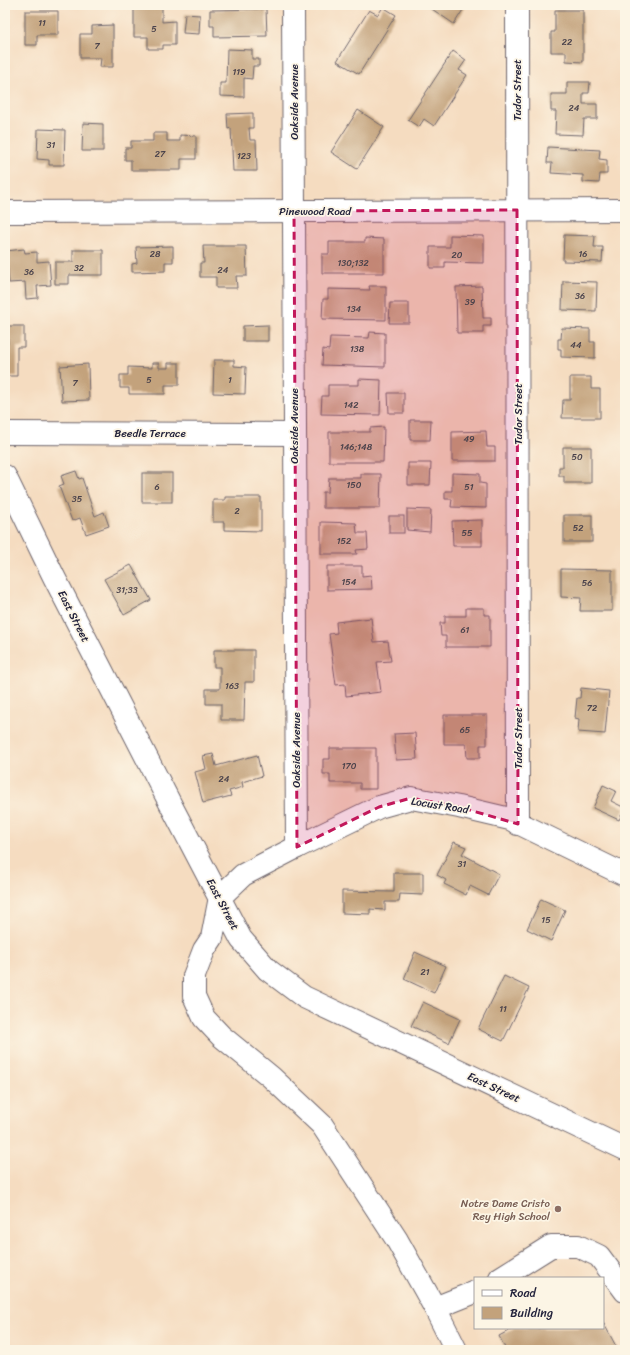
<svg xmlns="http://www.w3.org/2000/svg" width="630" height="1355" font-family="Sriracha,sans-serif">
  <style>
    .building { fill: #c3a27b }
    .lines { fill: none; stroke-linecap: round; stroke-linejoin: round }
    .minor-casing { stroke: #6c636a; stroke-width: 24 }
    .major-casing { stroke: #6c636a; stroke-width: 24 }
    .minor { stroke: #fff; stroke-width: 22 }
    .major { stroke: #fff; stroke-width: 22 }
    .marked { fill: #c2185b; fill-opacity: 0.2; stroke: #c2185b; stroke-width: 3; stroke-dasharray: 8 5; stroke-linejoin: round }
    .education-dot { fill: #8d6e63; stroke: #fcf5e5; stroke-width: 1.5 }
    .labels { text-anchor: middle; stroke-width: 3.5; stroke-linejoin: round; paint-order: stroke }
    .number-label { font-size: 9px; fill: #4a424b }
    .street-label { font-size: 11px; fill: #22223b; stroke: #fcf5e5 }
    .education-label { font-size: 11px; fill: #785e54; stroke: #fcf5e5; text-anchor: end }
  </style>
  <rect width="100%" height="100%" fill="#fcf5e5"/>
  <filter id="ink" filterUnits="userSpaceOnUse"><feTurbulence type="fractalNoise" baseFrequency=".025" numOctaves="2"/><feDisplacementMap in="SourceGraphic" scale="8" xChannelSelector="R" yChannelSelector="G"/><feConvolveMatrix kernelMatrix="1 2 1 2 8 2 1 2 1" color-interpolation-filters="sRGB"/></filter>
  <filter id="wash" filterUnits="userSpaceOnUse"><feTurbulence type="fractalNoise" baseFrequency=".012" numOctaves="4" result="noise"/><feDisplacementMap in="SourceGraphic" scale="16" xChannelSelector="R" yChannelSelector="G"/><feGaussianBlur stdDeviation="0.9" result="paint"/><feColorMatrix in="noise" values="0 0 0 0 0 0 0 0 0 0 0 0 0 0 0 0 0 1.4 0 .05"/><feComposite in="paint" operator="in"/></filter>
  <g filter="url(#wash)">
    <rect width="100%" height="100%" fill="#f5dcc0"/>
    <g id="blocks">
      <!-- building -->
      <g class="building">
        <path d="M426,5H466L454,24Z"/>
        <path d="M162,7V22L175,21V45H163V49H148V37H134V8Z"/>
        <path d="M383,7L396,15L359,74L337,61L369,10L378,15Z"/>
        <path d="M266,9L267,36L214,37V26H210V10Z"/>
        <path d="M555,10H583V62L566,61V52H551V32H555Z"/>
        <path d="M25,11H58V35H37V45H25Z"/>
        <path d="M185,14L200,15L199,34L183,33Z"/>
        <path d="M113,25V67H100L101,58H80V34H92V26Z"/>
        <path d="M227,49L252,50V59H259V66H253L252,79L244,78V97L220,96V83H226Z"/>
        <path d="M453,51L466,60L459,70L467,75L434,126L424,119L419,127L408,120Z"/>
        <path d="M567,82H590L589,93H583V104H597V119H584L583,135L555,134L556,111H551V94H567Z"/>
        <path d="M358,110L384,127L357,169L331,152Z"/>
        <path d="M253,113V128H249L250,140H256L257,171H233L231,128L228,129L227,114Z"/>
        <path d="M83,123L103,124V151H82Z"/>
        <path d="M38,129L65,130L64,165H49V160L37,159Z"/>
        <path d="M153,133H167V141H180V135L196,136V159H181V170H131V160H125V148H131V141H153Z"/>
        <path d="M548,147L600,150L599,159L607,160V174H600L599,183L583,182V175L551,173L552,163H547Z"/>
        <path d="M450,235L484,236V263L445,262V268H430V247H450Z"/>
        <path d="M564,235L595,236L594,247H603L602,262L563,261Z"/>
        <path d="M365,238L384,239V273H322V254H329V242H365Z"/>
        <path d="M173,246V262H165V271L132,272V264L137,263L136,247Z"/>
        <path d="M203,246H246L247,276H236L237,288H216V277H200V263H204Z"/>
        <path d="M24,249L25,253L37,252V262L49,261L51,285L37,286L38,298L26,299L25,282L9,283L6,251Z"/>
        <path d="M73,250H103V275H69V284H55V262H73Z"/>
        <path d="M563,281L597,282L596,311L562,310Z"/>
        <path d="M369,286H386V320L322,319L323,299H328V289L370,290Z"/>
        <path d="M482,286L483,318H491V326H483V333H457L456,287Z"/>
        <path d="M390,303H409V323H389Z"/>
        <path d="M268,325V341H243V326Z"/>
        <path d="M7,326H24V347H17V376H5V344H8Z"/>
        <path d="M562,328L590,329V342H595V358L561,357V349H558V339H561Z"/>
        <path d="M370,332L385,333V367L322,365L323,349L329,350L330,337L369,338Z"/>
        <path d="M214,360H234V366L246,367L245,394L213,393Z"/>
        <path d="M152,363H159V368H168V363H179V385H165V394H129V388H120V375H128V367L152,368Z"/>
        <path d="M88,364L89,400L62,401L60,366Z"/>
        <path d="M570,377H591V389H600V418H562L563,400H570Z"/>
        <path d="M359,379L381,380L380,415L321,414L322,396H328V385H359Z"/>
        <path d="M388,393H404V413H389Z"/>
        <path d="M410,420H431L430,440H410Z"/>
        <path d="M384,427L383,462H329V432H370V428Z"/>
        <path d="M486,431L487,447H495V461H452V432Z"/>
        <path d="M563,447H591V483H564V476H559V467H563Z"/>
        <path d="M408,463H431L430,485H408Z"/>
        <path d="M76,471L79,479L82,478L95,516L104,512L109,526L86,534L80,518L72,521L59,486L64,484L61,476Z"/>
        <rect x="142" y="473" width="30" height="29"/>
        <path d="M452,473L480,474V483L486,484V508L451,507L452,499H445V491H452Z"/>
        <path d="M361,474H381L380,508H323V492H328L329,478H361Z"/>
        <path d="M225,497H261V531L224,530V522H213V500H225Z"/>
        <path d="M407,509L431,510L430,532L407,530Z"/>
        <rect x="564" y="515" width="28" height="27"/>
        <rect x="389" y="516" width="15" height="17"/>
        <path d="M482,520V546H453L452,521Z"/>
        <path d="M321,522L356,523L357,533H367L368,549L356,550L357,554H321Z"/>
        <path d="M131,565L151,600L124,615L104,579Z"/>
        <path d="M327,566H362V576L371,575L372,589L327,590Z"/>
        <path d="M561,569L612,570V611H580L581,598L561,597Z"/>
        <path d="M466,608H484V615H490V647H446V636H441L440,623H445V616H466Z"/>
        <path d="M371,618L374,642L388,641L391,661L377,662L381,692L346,696L345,684L336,685L329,634L337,633L336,622Z"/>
        <path d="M214,650H254V682H245L244,720H221V704H206V689H220V667H214Z"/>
        <path d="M581,688L609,691L605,734L578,732L579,719L575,718L577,698H580Z"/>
        <path d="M444,715H487V745H480V758H467L466,744H444Z"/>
        <path d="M415,733L417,759L396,760L394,734Z"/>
        <path d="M330,748H376V789H360V783H330V774H323V759H330Z"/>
        <path d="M213,754L216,766L257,755L262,776L242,782L243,787L229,791L231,796L203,803L195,772L206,769L203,756Z"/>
        <path d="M603,785L616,791L611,801L625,808L619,820L593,808Z"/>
        <path d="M454,842L466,847L462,854L499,874L488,895L470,886L466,895L444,884L446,880L437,875Z"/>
        <path d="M394,873H423V895L400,894L399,902H385V910L370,909V914L342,913V891L394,892Z"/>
        <path d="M541,899L565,910L551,941L527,929Z"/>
        <path d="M415,952L446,966L434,993L404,979Z"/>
        <path d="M504,976L529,988L503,1041L478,1029Z"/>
        <path d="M423,1002L460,1019L449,1043L411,1026Z"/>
        <path d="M603,1322L618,1350H506L499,1336L514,1328H603Z"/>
      </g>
    </g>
  </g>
  <g filter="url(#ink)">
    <use href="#blocks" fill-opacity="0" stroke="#6c636a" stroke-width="1"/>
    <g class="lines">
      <!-- minor casing -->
      <g class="minor-casing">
        <g id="minor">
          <path d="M293,5L297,847"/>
          <path d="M517,5L518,824"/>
          <path d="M5,212L625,210"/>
          <path d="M5,433L295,434"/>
          <path d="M500,1278L551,1246H578L599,1256L625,1291"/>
          <path d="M435,1308L475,1292"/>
          <path d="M456,1350L435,1308L397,1240L322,1125L271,1077L221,1036L204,1018L194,996V976L204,950L212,938L220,897L243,875L297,847L379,807L411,798L459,807L510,819L625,875"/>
        </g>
      </g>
      <!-- major casing -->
      <g class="major-casing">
        <path id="major" d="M5,476L54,577L174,811L241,939L268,970L304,997L625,1149"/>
      </g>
      <!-- minor -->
      <use href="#minor" class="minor"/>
      <!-- major -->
      <use href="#major" class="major"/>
    </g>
  </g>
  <!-- marked area -->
  <path class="marked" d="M517,210L518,824L459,807L411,798L379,807L297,847L294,211Z"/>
  <!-- markers -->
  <circle class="education-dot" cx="558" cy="1209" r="4"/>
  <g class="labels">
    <!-- number labels -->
    <g class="number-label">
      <text x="42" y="26">11</text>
      <text x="154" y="32">5</text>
      <text x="567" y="45">22</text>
      <text x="97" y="49">7</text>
      <text x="239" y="75">119</text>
      <text x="574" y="111">24</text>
      <text x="51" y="148">31</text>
      <text x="160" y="157">27</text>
      <text x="244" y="159">123</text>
      <text x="155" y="257">28</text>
      <text x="583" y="257">16</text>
      <text x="457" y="258">20</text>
      <text x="353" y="266">130;132</text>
      <text x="79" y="271">32</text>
      <text x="223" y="273">24</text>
      <text x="29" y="275">36</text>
      <text x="580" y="299">36</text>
      <text x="470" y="305">39</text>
      <text x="354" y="312">134</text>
      <text x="576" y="348">44</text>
      <text x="357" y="352">138</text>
      <text x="149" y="383">5</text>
      <text x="230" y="383">1</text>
      <text x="75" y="386">7</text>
      <text x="351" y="408">142</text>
      <text x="469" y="442">49</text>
      <text x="356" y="450">146;148</text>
      <text x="577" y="460">50</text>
      <text x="354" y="488">150</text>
      <text x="157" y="490">6</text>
      <text x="469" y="490">51</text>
      <text x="77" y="502">35</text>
      <text x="237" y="514">2</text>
      <text x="578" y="531">52</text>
      <text x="467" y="536">55</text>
      <text x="344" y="544">152</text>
      <text x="349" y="585">154</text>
      <text x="587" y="586">56</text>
      <text x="127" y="593">31;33</text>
      <text x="465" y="633">61</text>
      <text x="232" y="689">163</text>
      <text x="592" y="711">72</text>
      <text x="465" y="733">65</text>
      <text x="349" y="769">170</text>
      <text x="224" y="782">24</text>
      <text x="462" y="867">31</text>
      <text x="546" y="923">15</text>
      <text x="425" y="975">21</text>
      <text x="503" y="1012">11</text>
    </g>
    <!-- street labels -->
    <g class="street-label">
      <text transform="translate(517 90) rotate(-90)" y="4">Tudor Street</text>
      <text transform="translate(294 102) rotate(-90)" y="4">Oakside Avenue</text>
      <text x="315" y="215">Pinewood Road</text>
      <text transform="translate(518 414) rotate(-90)" y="4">Tudor Street</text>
      <text transform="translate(294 426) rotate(-90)" y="4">Oakside Avenue</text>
      <text x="150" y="437">Beedle Terrace</text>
      <text transform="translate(74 616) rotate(63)" y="4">East Street</text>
      <text transform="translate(518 738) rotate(-90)" y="4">Tudor Street</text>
      <text transform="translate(296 750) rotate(-90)" y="4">Oakside Avenue</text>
      <text transform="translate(440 805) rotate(9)" y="4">Locust Road</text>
      <text transform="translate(223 904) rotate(62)" y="4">East Street</text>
      <text transform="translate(494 1087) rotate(25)" y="4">East Street</text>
    </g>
    <!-- education labels -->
    <g class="education-label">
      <text x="550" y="1207">Notre Dame Cristo<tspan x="550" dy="13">Rey High School</tspan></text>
    </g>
  </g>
  <!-- margin -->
  <rect width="630" height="1355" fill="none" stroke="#fcf5e5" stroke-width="20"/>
  <!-- legend -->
  <rect x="474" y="1277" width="130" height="52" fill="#fcf5e5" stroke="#a5a1a1"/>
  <rect x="482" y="1290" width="20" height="6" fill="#ffffff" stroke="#a5a1a1"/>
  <text x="510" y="1297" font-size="12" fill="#22223b">Road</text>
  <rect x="482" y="1307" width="20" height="12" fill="#c3a27b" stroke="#a5a1a1"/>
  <text x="510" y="1317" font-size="12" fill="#22223b">Building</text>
</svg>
